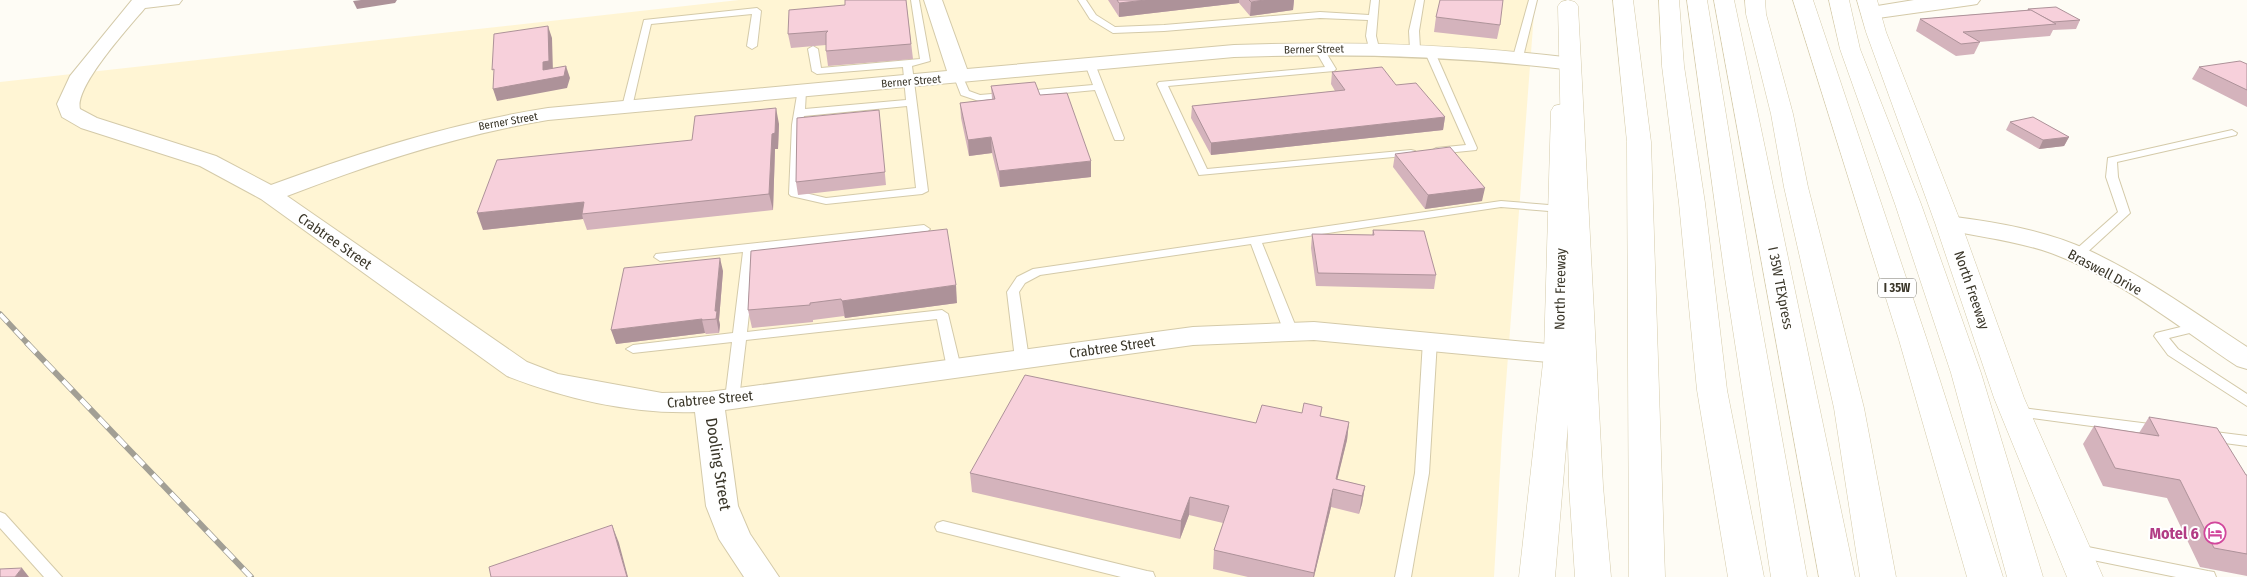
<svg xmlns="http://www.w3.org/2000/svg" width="2247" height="577" font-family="'Fira Sans Condensed',sans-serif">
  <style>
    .built { fill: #fff5d4 }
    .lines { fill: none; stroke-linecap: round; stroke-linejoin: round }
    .lane-casing { stroke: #d4caa9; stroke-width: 2 }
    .street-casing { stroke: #d4caa9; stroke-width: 2 }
    .secondary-casing { stroke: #d4caa9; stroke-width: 1 }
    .highway-casing { stroke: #d4caa9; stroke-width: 1 }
    .lane { fill: #fff; fill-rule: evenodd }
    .street { fill: #fff; fill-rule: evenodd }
    .secondary { fill: #fff; fill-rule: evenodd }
    .highway { fill: #fff; fill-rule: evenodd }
    .rail-far1-casing { stroke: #a29f95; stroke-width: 5.5 }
    .rail-casing { stroke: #a29f95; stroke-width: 6 }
    .rail-far1 { stroke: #fff; stroke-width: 4; stroke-dasharray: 11; stroke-linecap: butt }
    .rail { stroke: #fff; stroke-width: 4.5; stroke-dasharray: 13; stroke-linecap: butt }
    .wall { fill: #d4b3bc }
    .shaded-wall { fill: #ad9299 }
    .building { fill: #f7d0db; stroke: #ad9299 }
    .labels { text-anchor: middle; stroke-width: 4; stroke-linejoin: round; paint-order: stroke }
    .far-street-label { font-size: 11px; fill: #3a3629; stroke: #fff }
    .shield { fill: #fff; stroke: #757269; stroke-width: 1 }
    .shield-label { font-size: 12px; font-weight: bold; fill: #3a3629 }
    .street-label { font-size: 14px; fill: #3a3629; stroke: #fff }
    .near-street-label { font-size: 16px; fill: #3a3629; stroke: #fff }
    .near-hotel-label { font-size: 16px; font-weight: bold; fill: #b23c85; stroke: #fff; text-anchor: end }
  </style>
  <rect width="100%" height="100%" fill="#fefcf5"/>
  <!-- built -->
  <path class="built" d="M739,0H1535L1502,436L1494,577H0V82Z"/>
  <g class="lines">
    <!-- lane casing -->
    <g class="lane-casing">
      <g id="lane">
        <path d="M911,0H919L930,61L912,66L928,191L922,194L826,204L791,196L789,194L792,125L798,89H804L806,91L805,109L906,100L903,67L817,74L812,71L808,49L813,46L818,49L821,68L920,59ZM907,106L916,188L826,198L801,192L802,125L804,116Z"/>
        <path d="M1078,0H1086L1096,15L1115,27L1164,25L1320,12L1369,15L1371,0H1379L1376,36L1379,48L1374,51L1369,48L1366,36L1368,20L1320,18L1164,31L1113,33L1090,19Z"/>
        <path d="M1416,0H1424L1419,31L1420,49L1415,52L1410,49L1409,31Z"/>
        <path d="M1529,0H1537L1523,57L1518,60L1513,57Z"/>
        <path d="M757,8L761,11L757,46L752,49L747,46L752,14L651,24L632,107L627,110L623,109L622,107L644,20Z"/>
        <path d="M1319,45L1322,46L1336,69L1334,71L1168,86L1207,169L1411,150L1415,151L1416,153L1415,155L1199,175L1157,84L1159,82L1325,67L1314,48Z"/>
        <path d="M1429,47L1434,50L1477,148L1476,150L1436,154L1431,151L1436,148L1466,145L1424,50Z"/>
        <path d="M1090,61L1095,64L1124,138L1123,140H1115L1114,138L1095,90L979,101L961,95L954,77L959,74L962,75L969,91L980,95L1093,85L1085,64Z"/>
        <path d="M2232,130L2237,133L2236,135L2117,162L2118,177L2130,213L2081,258H2073L2071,255L2073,252L2118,212L2106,177L2108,158Z"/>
        <path d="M1501,201L1561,206L1567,209L1561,212L1501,207L1262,243L1298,332L1291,336L1284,332L1251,244L1040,275L1025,283L1019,292L1029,359L1022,363L1015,359L1007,292L1017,277L1033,269Z"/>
        <path d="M924,225L930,229L928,231L756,251L747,332L942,310L948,314L961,368L959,371L954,372L947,368L937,319L746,340L739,399L737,402H727L725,399L732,342L633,353L626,349L633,345L733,333L743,252L660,261L654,257L656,254Z"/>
        <path d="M2197,323L2202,324L2204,327L2202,330L2169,338L2178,349L2247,394V406L2168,355L2154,336L2156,333Z"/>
        <path d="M1430,337L1437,341L1429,473L1411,577H1395L1415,473L1423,341Z"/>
        <path d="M2015,407L2158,425L2163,426L2165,430L2163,434L2158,435L2010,415L2008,412L2010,409Z"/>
        <path d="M2207,431L2247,436V446L2202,440L2200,436L2202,432Z"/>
        <path d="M0,512L5,514L62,577H44L0,528Z"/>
        <path d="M943,521L1147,571L1153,572L1155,577H1121L937,531L935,527L937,523Z"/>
        <path d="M2078,545L2208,571L2214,572L2216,577H2176L2078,557L2072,555L2070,551L2072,547Z"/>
      </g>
    </g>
    <!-- street casing -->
    <g class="street-casing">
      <g id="street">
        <path d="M132,0H182L179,4L145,8C130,26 74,87 80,109L97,118L216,156L271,185C361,152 452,123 548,108L947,71L924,0H942L967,69L1234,45C1345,41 1454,44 1564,57L1571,59L1574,63L1571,67L1564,69C1454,56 1345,53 1234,57L548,120C458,135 372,163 287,196L527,362L558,374L662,393L709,392L1193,327L1314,322L1559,345L1569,348L1573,354L1569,360L1559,363L1314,340L1193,345L725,410L738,506L750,534L779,577H744L719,539L706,506L695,412C632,414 566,399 507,376L261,199L200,166L81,128L62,117L57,104L70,76Z"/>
        <path d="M1914,0H1980L1977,4L1971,5L1871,19L1864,17L1862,13L1864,9L1871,7Z"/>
        <path d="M1948,216C1995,222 2044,230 2088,250C2144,276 2195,313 2247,347V369L2237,366C2178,327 2119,278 2051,253C2014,240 1977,237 1939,228L1936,223L1939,218Z"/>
      </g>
    </g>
    <!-- secondary casing -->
    <g class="secondary-casing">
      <g id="secondary">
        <path d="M1857,0H1877L1886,32L1961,223L2024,398L2103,577H2067L1994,398L1935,223L1866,32Z"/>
        <path d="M1562,104L1570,106L1573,111L1574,354L1555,577H1519L1544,354L1551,111L1554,106Z"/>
      </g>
    </g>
    <!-- highway casing -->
    <g class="highway-casing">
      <g id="highway">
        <path d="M1568,0L1575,2L1578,6L1603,486L1611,577H1575L1569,486L1558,6L1561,2Z"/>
        <path d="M1613,0H1633L1651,142L1665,577H1629L1627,142Z"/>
        <path d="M1659,0H1679L1684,66L1705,203L1727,390L1764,577H1728L1697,390L1679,203L1662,66Z"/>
        <path d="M1687,0H1707L1753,278L1807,577H1771L1725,278Z"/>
        <path d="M1714,0H1734L1855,577H1819Z"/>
        <path d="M1745,0H1765L1766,14L1793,114L1808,187L1864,408L1896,577H1860L1834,408L1784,187L1771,114L1746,14Z"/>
        <path d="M1793,0H1813L1927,340L2003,577H1967L1899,340Z"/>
        <path d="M1829,0H1849L1860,49L1921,204L1981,373L2043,577H2007L1951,373L1895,204L1840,49Z"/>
      </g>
    </g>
    <!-- lane -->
    <use href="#lane" class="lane"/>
    <!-- street -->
    <use href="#street" class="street"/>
    <!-- secondary -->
    <use href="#secondary" class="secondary"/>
    <!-- highway -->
    <use href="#highway" class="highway"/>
    <!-- rail-far1 casing -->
    <g class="rail-far1-casing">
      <path id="rail-far1" d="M0,314L28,344"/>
    </g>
    <!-- rail casing -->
    <g class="rail-casing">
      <path id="rail" d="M27,343L251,577"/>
    </g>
    <!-- rail-far1 -->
    <use href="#rail-far1" class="rail-far1"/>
    <!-- rail -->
    <use href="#rail" class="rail"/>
  </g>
  <!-- wall -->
  <g class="wall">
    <path d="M906,0L913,59L828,66L826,51V45L791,48L788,34L845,5Z"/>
    <path d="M1108,0H1294L1293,10L1250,16L1239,3L1119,17Z"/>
    <path d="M2028,9L2080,20L2076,29L2053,30L2050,36L1979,42H1980L1974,54L1956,56L1916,31L1920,19L2027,10Z"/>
    <path d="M1436,17L1500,25L1497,39L1434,32Z"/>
    <path d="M2247,64V107L2192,79L2199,67Z"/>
    <path d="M1332,72L1396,85L1445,117L1443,130L1211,155L1191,118L1192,106L1335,91L1331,84Z"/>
    <path d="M991,86L1040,95L1091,177L1000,187L992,153L969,156L961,118L960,103L992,99Z"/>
    <path d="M2010,122L2069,137L2064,146L2039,149L2006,130Z"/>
    <path d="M880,123L886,185L798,195L796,182Z"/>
    <path d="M779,124L778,149H775L773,210L587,230L583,219L483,230L692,140Z"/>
    <path d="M1395,154L1482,201L1425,209L1393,167Z"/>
    <path d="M1373,230L1436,275L1434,289L1316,286L1311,248L1312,234L1372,235Z"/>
    <path d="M751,251L957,303L845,318L844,316L813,320V322L752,328L748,310Z"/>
    <path d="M723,271L719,320L720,325L719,333L706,334L705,333L616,344Z"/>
    <path d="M1322,407L1321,416L1349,422L1347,440L1337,479L1365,486L1362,504L1359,514L1331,507L1314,577H1248L1213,569L1214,550L1223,523L1189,515L1180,539L972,492L970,473L1256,423L1302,413Z"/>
    <path d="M2149,417L2246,475H2247V576L2200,567L2167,498L2103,486L2083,444L2094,426L2139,433Z"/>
  </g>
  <!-- shaded-wall -->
  <g class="shaded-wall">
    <path d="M361,0H397L395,3L357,9L353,1Z"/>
    <path d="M1146,0H1239V3L1119,17V3Z"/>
    <path d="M1264,0H1294L1293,10L1250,16L1251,2Z"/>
    <path d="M548,26L552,38L553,73L566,66L570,78L567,88L497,101L493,89L543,70V62Z"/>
    <path d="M776,108L779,124L778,149H775L773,210L769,194L772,134Z"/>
    <path d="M1445,117L1443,130L1211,155V143Z"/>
    <path d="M991,137L992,153L969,156L968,140Z"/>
    <path d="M2069,137L2064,146L2039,149L2043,140Z"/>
    <path d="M1091,161V177L1000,187L999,171Z"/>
    <path d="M1485,188L1482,201L1425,209L1428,195Z"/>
    <path d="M584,202L582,214L583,219L483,230L477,213Z"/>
    <path d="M720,258L723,271L719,320L720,325L719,333L715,311Z"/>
    <path d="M956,285L957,303L845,318L842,301Z"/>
    <path d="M702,319V320L705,333L616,344L611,330Z"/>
    <path d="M1349,422L1347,440L1335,489L1336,479Z"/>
    <path d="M1365,486L1362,504L1359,514L1362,496Z"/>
    <path d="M1333,489L1331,507L1314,577H1313Z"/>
    <path d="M1190,497L1189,515L1180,539L1181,521Z"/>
    <path d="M612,525L619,543L628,577H627Z"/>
    <path d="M22,568L29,577H15Z"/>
  </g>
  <!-- building -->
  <g class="building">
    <path d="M845,0H906L911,44L826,51V33L828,31L788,34L789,10L845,5Z"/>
    <path d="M1117,0H1146L1119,3Z"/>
    <path d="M1249,0H1264L1251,2Z"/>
    <path d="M1440,0H1503L1500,25L1436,17Z"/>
    <path d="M2056,7L2080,20L2053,22L2028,9Z"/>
    <path d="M2031,10L2056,24L1963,32L1980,42L1961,44L1920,19Z"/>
    <path d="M548,26L549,61L543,62V70L566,66L564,76L493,89L494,69L492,70L494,34Z"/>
    <path d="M2240,61L2247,64V90L2199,67Z"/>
    <path d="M1382,67L1396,85L1416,83L1445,117L1211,143L1192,106L1345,90L1332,72Z"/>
    <path d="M1035,82L1040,95L1067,93L1091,161L999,171L991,137L968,140L960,103L995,99L991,86Z"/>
    <path d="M776,108L775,133L772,134L769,194L582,214L584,202L477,213L497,160L692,140L695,116Z"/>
    <path d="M879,110L885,172L796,182L797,118Z"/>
    <path d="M2033,117L2069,137L2043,140L2010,122Z"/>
    <path d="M1450,147L1485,188L1428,195L1395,154Z"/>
    <path d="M947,229L956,285L842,301L841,299L810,303V305L748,310L751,251Z"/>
    <path d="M1373,230L1424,231L1436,275L1318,273L1312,234L1374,235Z"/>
    <path d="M720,258L715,311H717L716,319L702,320V319L611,330L624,268Z"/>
    <path d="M1025,375L1256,423L1262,405L1302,413L1304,403L1322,407L1320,416L1349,422L1336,479L1365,486L1362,496L1333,489L1314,573L1214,550L1229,506L1190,497L1181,521L970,473Z"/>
    <path d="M2149,417L2217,428L2246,475H2247V554L2214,548L2180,480L2115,468L2094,426L2159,436Z"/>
    <path d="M612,525L627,577H491L489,567Z"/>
    <path d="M22,568L15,577H0V569Z"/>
  </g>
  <!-- icons -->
  <defs>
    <g id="hotel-ring" transform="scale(1.125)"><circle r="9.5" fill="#fff" stroke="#d1479c" stroke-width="1.5"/><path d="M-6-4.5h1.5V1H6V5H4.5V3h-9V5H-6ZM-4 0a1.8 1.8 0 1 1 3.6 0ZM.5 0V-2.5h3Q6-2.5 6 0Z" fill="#d1479c"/></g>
  </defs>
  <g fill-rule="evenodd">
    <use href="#hotel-ring" x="2215" y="533"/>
  </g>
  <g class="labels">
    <!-- far-street labels -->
    <g class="far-street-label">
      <text transform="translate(1314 49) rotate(-1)" y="4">Berner Street</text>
      <text transform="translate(911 81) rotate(-5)" y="4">Berner Street</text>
      <text transform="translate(508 121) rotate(-10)" y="4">Berner Street</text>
    </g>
    <!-- shield labels -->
    <rect class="shield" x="1878" y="278.5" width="38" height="19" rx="4"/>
    <g class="shield-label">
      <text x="1897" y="292">I 35W</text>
    </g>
    <!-- street labels -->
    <g class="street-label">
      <text transform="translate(335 241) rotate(35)" y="5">Crabtree Street</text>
      <text transform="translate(2105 272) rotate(28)" y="5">Braswell Drive</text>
      <text transform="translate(1781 288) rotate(79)" y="5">I 35W TEXpress</text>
      <text transform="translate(1560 289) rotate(-89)" y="5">North Freeway</text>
      <text transform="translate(1972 290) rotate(71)" y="5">North Freeway</text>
      <text transform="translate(1112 347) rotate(-8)" y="5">Crabtree Street</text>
      <text transform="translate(710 399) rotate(-5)" y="5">Crabtree Street</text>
    </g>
    <!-- near-street labels -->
    <g class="near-street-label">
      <text transform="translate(719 464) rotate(81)" y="6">Dooling Street</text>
    </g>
    <!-- near-hotel labels -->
    <g class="near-hotel-label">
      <text x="2199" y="539">Motel 6</text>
    </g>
  </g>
</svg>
